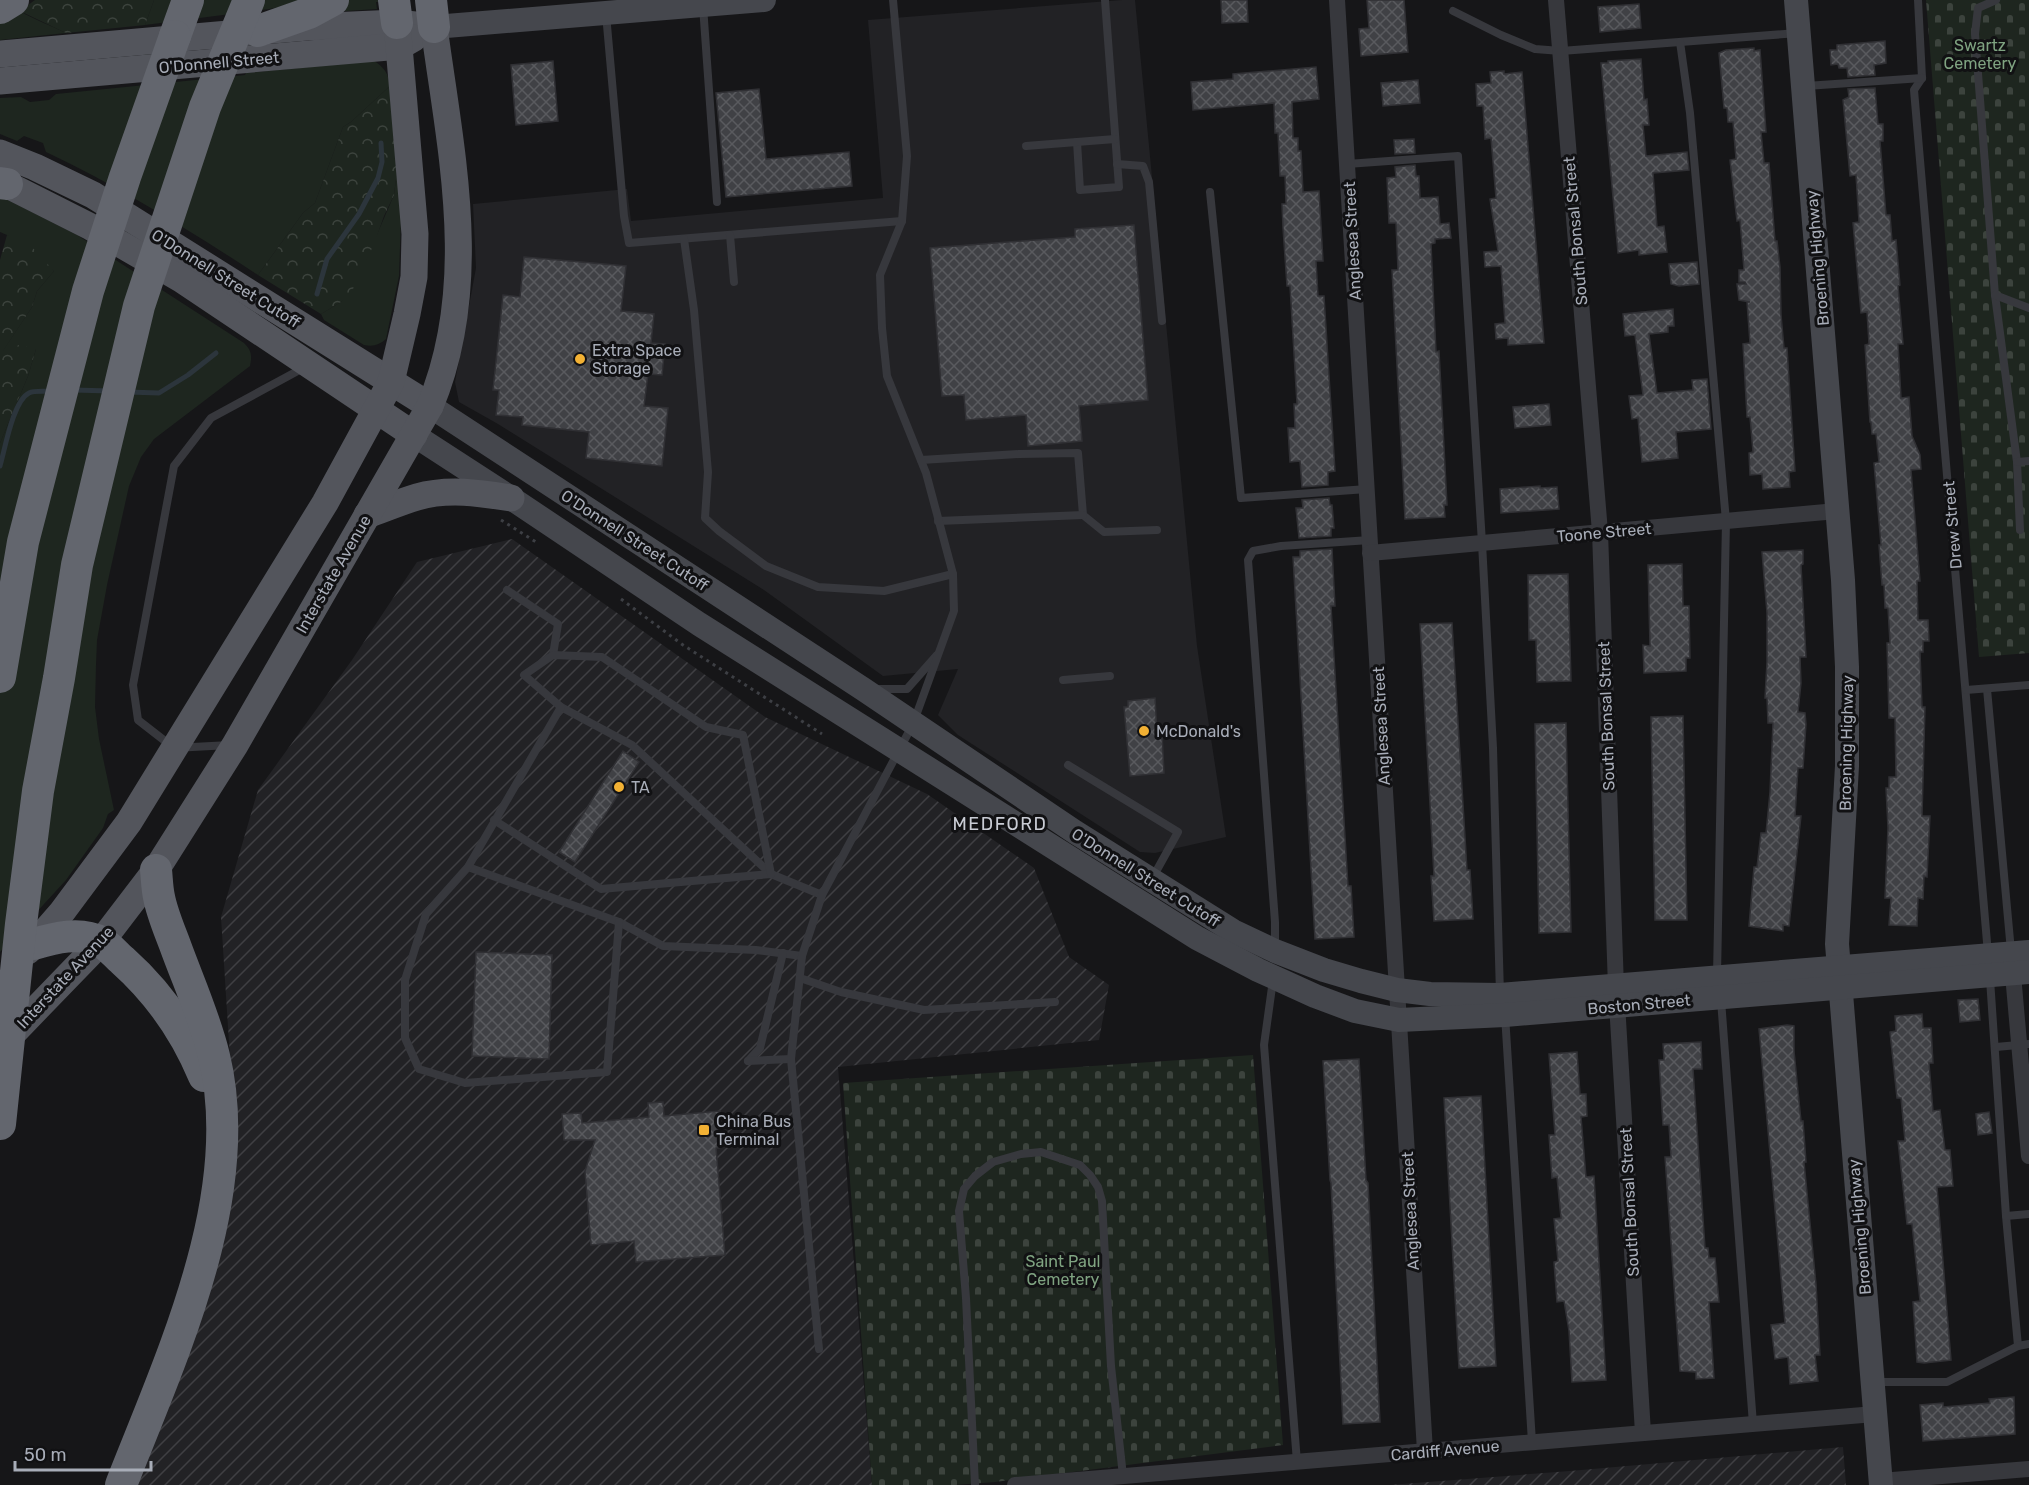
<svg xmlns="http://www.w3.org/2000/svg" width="2029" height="1485" font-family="Rubik,sans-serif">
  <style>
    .built { fill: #222225 }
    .industrial { fill: url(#industrial-furrows) }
    .grass { fill: #1e261f }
    .forest { fill: url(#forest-crowns) }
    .cemetery { fill: url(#cemetery-stones) }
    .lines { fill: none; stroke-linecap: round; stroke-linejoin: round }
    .stream { stroke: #2c353c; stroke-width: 5 }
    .building { fill: url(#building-cross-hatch); stroke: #303034; stroke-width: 1.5 }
    .path { stroke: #3d3f44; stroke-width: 3; stroke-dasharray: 3 4.5; stroke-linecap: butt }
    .lane { stroke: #37383d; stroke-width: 8 }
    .street { stroke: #37383d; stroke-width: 16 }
    .secondary { stroke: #45474d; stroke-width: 24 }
    .primary { stroke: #53555c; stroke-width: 27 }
    .highway { stroke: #63666e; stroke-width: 32 }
    .highway-bridge { stroke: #63666e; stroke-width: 32 }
    .poi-dot { fill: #f2b134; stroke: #111113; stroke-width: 2 }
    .labels { text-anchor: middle; stroke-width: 6; stroke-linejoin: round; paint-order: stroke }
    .park-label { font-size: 16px; fill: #7fa381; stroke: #111113 }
    .street-label { font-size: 16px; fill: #a8adb8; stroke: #111113 }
    .poi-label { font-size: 16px; fill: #a8adb8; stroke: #111113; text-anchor: start }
    .neighbourhood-label { font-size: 18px; letter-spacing: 1.5px; fill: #c9ccd4; stroke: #111113 }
  </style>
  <defs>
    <pattern id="industrial-furrows" width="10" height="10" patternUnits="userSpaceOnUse" patternTransform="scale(1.5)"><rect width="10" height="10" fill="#222225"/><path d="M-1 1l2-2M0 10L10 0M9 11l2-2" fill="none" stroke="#3f3f43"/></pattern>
    <pattern id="forest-crowns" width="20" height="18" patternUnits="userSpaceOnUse" patternTransform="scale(1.5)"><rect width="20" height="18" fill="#1e261f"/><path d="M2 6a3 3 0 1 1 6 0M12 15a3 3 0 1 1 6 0" fill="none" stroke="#3c433d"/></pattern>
    <pattern id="cemetery-stones" width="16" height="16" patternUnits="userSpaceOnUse" patternTransform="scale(1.5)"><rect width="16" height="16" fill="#1e261f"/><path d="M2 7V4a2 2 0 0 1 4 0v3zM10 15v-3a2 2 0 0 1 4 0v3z" fill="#3c433d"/></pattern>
    <pattern id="building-cross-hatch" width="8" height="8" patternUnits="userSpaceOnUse" patternTransform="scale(1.5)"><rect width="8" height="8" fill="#404145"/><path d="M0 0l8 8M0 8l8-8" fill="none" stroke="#595a5e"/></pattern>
  </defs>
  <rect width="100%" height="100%" fill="#161618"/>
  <!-- built -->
  <path class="built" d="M1122,0H1135L1197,646L1226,837L1155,853L1140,852L958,735L938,715L958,669L883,676L764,590L498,424L459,402L455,382L476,268L473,204L627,189L631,221L883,198L868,20Z"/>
  <!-- industrial -->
  <g class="industrial">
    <path d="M512,539L765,717L927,794L1034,868L1069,957L1109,985L1099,1040L838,1067L872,1485H133L232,1089L221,917L258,790L352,660L417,562Z"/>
    <path d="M1843,1447L1846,1485H1389L1570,1471Z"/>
  </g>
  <!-- grass -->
  <g class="grass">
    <path d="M154,0H304L295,4L269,9L145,25Z"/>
    <path d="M346,0H380L381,2H376L377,9L331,12Z"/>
    <path d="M20,11C34,20 51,25 66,33L0,40V23Z"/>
    <path d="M374,61C384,67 389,74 390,86L351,122L343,127L315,203L303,213L258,275C189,230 120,187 46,152L43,143L24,136L17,141L0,134V98L21,97L30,102L49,100L56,94L245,75L246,73Z"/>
    <path d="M397,170L401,218L399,276L386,339C379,345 373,347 364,345L324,320L321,314L341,302L366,260L394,195Z"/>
    <path d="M0,196L77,235L244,343C252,351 252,356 250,366L154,439L141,457L129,486L107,585L97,640L96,665L95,707L99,739L114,810L108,814L103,828L66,880L0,952V443L28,376L36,349L2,352L32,307L37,291L54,271L7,235L0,232Z"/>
  </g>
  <!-- forest -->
  <g class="forest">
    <path d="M35,0H154L145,25L66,33L20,11Z"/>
    <path d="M390,86L397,170L394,195L384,216L374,244L353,289L341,302L321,314L258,275L303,213L315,203L343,127L351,122Z"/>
    <path d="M7,235L31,246L54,271L37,291L32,307L3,351L19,345L36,349L28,376L0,443V260Z"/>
  </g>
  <!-- cemetery -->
  <g class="cemetery">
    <path d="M1926,0H2029V653L1979,657Z"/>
    <path d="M1253,1055L1283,1445L995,1482L955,1485H872L843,1083Z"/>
  </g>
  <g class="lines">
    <!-- stream -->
    <g class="stream">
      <path d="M317,294L327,259L359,214L378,178L382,162L381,143"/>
      <path d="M74,390L110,391"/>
      <path d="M128,392L159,393L188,375L216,353"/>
      <path d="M0,466C5,449 13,401 29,393C35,390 46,392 53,391"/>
    </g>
  </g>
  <!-- building -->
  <g class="building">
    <path d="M1221,0H1247L1248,22L1222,23Z"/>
    <path d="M1367,0H1404L1408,52L1361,56L1359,29L1369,28Z"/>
    <path d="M1639,4L1641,28L1600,32L1598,7Z"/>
    <path d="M1885,41L1886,63L1874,65L1875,75L1848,77L1847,68H1839L1838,64L1831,65L1830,50H1837V45Z"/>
    <path d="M1754,48V51L1760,50L1766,132H1761L1764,163H1769L1775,241H1777L1780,267L1781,315L1784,348H1787L1795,471L1789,472L1790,487L1763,489L1762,474L1750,475L1749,453L1753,452L1750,417H1747L1743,344L1750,343L1747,302H1750L1739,300L1737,284H1746L1745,282H1739V270H1744L1740,220L1737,221L1730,160L1736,159L1733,122H1728L1727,108H1724L1719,53L1726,50Z"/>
    <path d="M1641,59L1644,100L1647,99L1649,125H1643L1646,156L1687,152L1689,170L1653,173L1657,227L1664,226L1667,252L1639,255V250L1618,253L1601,63H1608V61Z"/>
    <path d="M553,61L558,121L516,125L511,65Z"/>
    <path d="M1316,67L1319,99L1292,102L1293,138H1298V151H1301L1303,192L1319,191L1323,261H1316L1318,296H1324L1335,471L1328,472V485L1302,487L1300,461L1290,462L1288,428H1295L1294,404H1297L1290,286H1287L1283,228L1282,204H1286L1285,176H1280L1278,133H1275L1274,103L1193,110L1191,82L1233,79V74Z"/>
    <path d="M1504,71V74L1522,72L1544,343L1508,345V338L1496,339L1495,324L1505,323L1501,266L1485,267L1484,252L1498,251L1490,199L1496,198L1491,138L1485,139L1483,106H1477L1476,84L1491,83L1490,72Z"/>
    <path d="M1418,80L1420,103L1383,106L1381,83Z"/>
    <path d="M1875,88L1878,124H1883V141H1880L1886,215H1890L1892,241L1896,240L1900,285L1898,286L1903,344H1898L1901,398L1909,397L1912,436L1920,455L1921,469L1911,470L1920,581H1917L1918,620H1928L1929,641H1923V652H1920L1922,707H1925L1922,816H1930L1927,877L1924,876L1923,899L1918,898L1917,926L1889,925L1891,898H1885L1888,828L1886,788H1889V777H1896L1895,718H1889L1887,643H1890L1888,608H1885L1884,585H1882L1879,545H1881L1874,463L1879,462L1876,434H1872L1871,422H1870L1865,345L1869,344L1867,312L1861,313L1853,223L1859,222L1856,175L1850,176L1843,100L1849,97L1848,89Z"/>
    <path d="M759,89L766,159L849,152L852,186L726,197L716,93Z"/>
    <path d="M1414,139L1415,153L1395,154L1394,140Z"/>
    <path d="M1415,165L1416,176H1419L1420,198L1438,197L1440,224L1449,223L1451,238L1435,239V243L1431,244L1436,352L1439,351L1447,505H1444L1445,517L1405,519L1392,270H1398L1396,223H1389L1387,178L1396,177L1395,167Z"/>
    <path d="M1134,225L1148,400L1079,406L1082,441L1028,446L1026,415L966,420L964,395L942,396L930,248L1075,237V229Z"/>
    <path d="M524,257L626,266L621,311L654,314L651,343L665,344L662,375L648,374L644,406L668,408L662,466L586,458L589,432L522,425L523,417L496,415L499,390H493L503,295L520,297Z"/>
    <path d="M1697,262L1699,284L1679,286L1671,284L1669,264Z"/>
    <path d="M1673,309L1674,326H1668V332L1649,334L1657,393L1693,390L1692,380L1707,379L1711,429L1676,432L1678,458L1642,462L1638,418L1632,419L1629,396L1643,395L1635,335L1625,336L1623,314Z"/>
    <path d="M1549,404L1551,425L1515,428L1513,407Z"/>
    <path d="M1540,486V488L1557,487L1559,509L1501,513L1500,489Z"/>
    <path d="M1329,498L1330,505H1332L1334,528H1331V536L1299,538L1296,508H1303L1302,500Z"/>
    <path d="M1332,549L1335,606H1331L1333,640L1348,886H1351L1354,937L1315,939L1293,557H1300V551Z"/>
    <path d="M1803,550V564L1801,565L1806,657H1800L1801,683L1798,712L1805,713L1806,724L1803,768H1798L1795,816H1801L1789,926L1783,925V931L1749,926L1754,867H1757L1761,833H1766L1770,792L1773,723H1768L1767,698H1765L1767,662V613L1762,552Z"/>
    <path d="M1682,564L1683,606H1689L1690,658H1686V671L1644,673L1643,645L1650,646L1648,565Z"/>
    <path d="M1568,574L1571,681L1537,682L1536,640H1529L1528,575Z"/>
    <path d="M1452,623L1467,870H1470L1473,919L1434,921L1431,876H1434L1420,624Z"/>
    <path d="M1155,698L1157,733H1162L1164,773L1130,776L1124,707H1128V701Z"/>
    <path d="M1683,716L1687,920H1655L1651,717Z"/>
    <path d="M1566,723L1571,932L1539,933L1535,724Z"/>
    <path d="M623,751L639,762L575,862L559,852Z"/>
    <path d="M476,952L552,955L549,1059L472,1056Z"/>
    <path d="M1978,999L1980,1020L1960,1022L1958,1000Z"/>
    <path d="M1922,1014L1923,1028H1931L1933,1063H1929L1933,1111L1940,1110L1945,1150H1950L1953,1186L1937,1187L1951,1360L1924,1363L1917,1362L1913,1302L1920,1301L1912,1224H1907L1898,1141H1905L1901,1098H1897L1890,1032L1896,1031L1895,1016Z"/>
    <path d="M1787,1025L1794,1026V1051L1801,1121H1803L1806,1162H1804L1816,1284L1820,1355H1815L1818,1381L1790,1384L1788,1357L1775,1359L1771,1325L1785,1323L1759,1029Z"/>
    <path d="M1701,1042L1702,1069H1693L1705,1248H1708L1709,1258H1715L1719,1302H1709L1714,1378L1696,1379V1372L1680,1371L1665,1157H1671L1669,1125H1663L1659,1060H1664L1663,1044Z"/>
    <path d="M1577,1052L1580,1094H1586L1587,1116L1581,1117L1586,1177L1594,1176L1606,1380L1572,1382L1569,1331L1564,1301L1557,1302L1554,1262L1558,1261L1554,1219L1561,1218L1557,1177L1552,1178L1549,1135H1555L1549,1054Z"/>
    <path d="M1359,1059L1366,1180L1368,1183L1380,1422L1343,1424L1331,1183L1330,1180L1323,1061Z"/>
    <path d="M1481,1096L1496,1366L1459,1368L1444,1098Z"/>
    <path d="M663,1102L664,1116L720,1111L721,1126H717L719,1148H716L725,1255L636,1262L634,1241L591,1245L585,1171L595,1140H564L562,1114L581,1113L582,1123L649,1117L648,1103Z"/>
    <path d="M1989,1112L1992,1133L1978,1135L1976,1114Z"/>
    <path d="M2014,1397L2015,1434L1923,1441L1920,1405L1943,1403V1407L1967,1405L1990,1403L1989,1399Z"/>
  </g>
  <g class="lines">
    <!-- path -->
    <g class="path">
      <path d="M501,520L536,542"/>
      <path d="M621,599L683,645L822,734"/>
    </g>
    <!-- lane -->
    <g class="lane">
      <path d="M1918,0L1922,78"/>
      <path d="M1996,0L1978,8L1975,34L1995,295L2017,462L2020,530"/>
      <path d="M703,6L717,202"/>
      <path d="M1453,11L1501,35L1535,49L1561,51L1798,33"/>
      <path d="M606,14L624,216L629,243L902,221"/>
      <path d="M1680,42L1690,113L1726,521L1717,975"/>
      <path d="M1922,78L1914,90L1988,954"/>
      <path d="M1806,86L1922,78"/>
      <path d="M1077,142L1080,190L1119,187L1105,0"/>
      <path d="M1026,146L1115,139"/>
      <path d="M1117,164L1143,166L1149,182L1162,321"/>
      <path d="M1347,164L1458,156L1482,543L1493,748L1500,994"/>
      <path d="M1210,192L1241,498L1367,489"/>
      <path d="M730,235L734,282"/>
      <path d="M684,239L694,310L708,472L705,518L719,531L766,566L818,587L884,591L953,574"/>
      <path d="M1995,295L2029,308"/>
      <path d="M921,460L1019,454L1078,453L1083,515L1104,532L1157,530"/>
      <path d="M2017,462L2029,461"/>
      <path d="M938,521L1083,515"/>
      <path d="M507,590L558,624L553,655"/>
      <path d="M1063,680L1110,676"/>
      <path d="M873,689H907L937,655"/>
      <path d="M1987,689L2011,951"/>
      <path d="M1966,690L2029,685"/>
      <path d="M561,707L632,745L771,874"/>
      <path d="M230,745L174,748L138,720L133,685L174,466L211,418L305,367"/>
      <path d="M1068,765L1178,832L1153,877"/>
      <path d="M494,820L601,889L771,874L822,895"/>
      <path d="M468,867L619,922L663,946L756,950L802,956"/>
      <path d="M619,922L607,1072L465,1083L419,1069L405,1038V980L426,914L468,867L561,707L524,675L553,655L602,657L706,727L743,735L771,874"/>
      <path d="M1275,947V922L1248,560L1253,551L1281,546L1370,540"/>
      <path d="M800,978L841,992L924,1010L1055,1002"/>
      <path d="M1990,979L2006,1216L2018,1346"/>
      <path d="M1273,980L1264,1045L1297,1462"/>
      <path d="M1721,1000L1753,1424"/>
      <path d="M1505,1015L1532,1442"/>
      <path d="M1996,1047L2029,1044"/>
      <path d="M748,1061L760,1048L783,953"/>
      <path d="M748,1061L791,1059"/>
      <path d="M2006,1216L2029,1214"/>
      <path d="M819,1349L791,1059L802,956L822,895L913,724L954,611L953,574L926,473L887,376L882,328L880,275L902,221L907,156L893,0"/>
      <path d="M1876,1382H1947L2018,1346L2029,1344"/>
      <path d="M975,1485L966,1298L959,1211L964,1189L975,1176L993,1162L1021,1154L1041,1152L1080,1165L1090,1175L1098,1187L1102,1201L1111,1366L1123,1476"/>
    </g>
    <!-- street -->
    <g class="street">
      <path d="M1337,0L1425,1451"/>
      <path d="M1556,0L1600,532L1616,987L1643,1433"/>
      <path d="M1370,553L1837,511"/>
      <path d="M2012,963L2029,1156"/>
      <path d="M1880,1481L2029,1469"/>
      <path d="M1015,1485L1875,1414"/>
    </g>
    <!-- secondary -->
    <g class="secondary">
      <path d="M1796,0L1843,580L1847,667V766L1837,944L1881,1485"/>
      <path d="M434,27L764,0"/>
      <path d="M430,406L863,689L1075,832L1233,931L1275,951L1324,970L1361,981L1397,990L1430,994L1500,995L2029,952"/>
      <path d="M414,435L511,498L699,624L1197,938L1258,970L1315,996L1355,1011L1399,1020L1505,1015L2029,972"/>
    </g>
    <!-- primary -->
    <g class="primary">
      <path d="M0,54L307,27L397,23L415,25"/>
      <path d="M0,81L400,46L414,38"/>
      <path d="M0,153L35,167L93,195L430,406"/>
      <path d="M0,181L91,227L181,279L414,435"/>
      <path d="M367,515C384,509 400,502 417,497C448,488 480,493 511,498"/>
      <path d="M28,951L62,912L129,822L325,503L391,382L407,314L414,277L415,234L397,23"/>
      <path d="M0,1043L14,1032L101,942L156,870L235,745L430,406C481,284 451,153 434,27"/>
    </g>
    <!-- highway -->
    <g class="highway">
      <path d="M394,0L397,23"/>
      <path d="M431,0L434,27"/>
      <path d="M0,8L13,0"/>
      <path d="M258,31L309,13L333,0"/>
      <path d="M175,36L188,0"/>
      <path d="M0,183L7,184"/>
      <path d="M34,944C54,938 80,931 101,942C109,946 116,955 122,960C159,993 185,1030 204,1076"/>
      <path d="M121,1485C171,1357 248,1195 214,1056C205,1018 188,981 175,945C169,929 162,913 159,897C157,888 157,879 156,870"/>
    </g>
    <!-- highway-bridge -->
    <g class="highway-bridge">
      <path d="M0,677L23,542L88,291L125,177L175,36"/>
      <path d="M0,1124L21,924L38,791L59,678L77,565L139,306L205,107L249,0"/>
    </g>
  </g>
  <!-- markers -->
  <g class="poi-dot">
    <circle cx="580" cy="359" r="6"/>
    <circle cx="1144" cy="731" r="6"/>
    <circle cx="619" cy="787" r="6"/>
    <rect x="698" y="1124" width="12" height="12" rx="3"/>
  </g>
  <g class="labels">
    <!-- park labels -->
    <g class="park-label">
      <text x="1980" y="51">Swartz<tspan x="1980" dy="18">Cemetery</tspan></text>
      <text x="1063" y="1267">Saint Paul<tspan x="1063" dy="18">Cemetery</tspan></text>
    </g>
    <!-- street labels -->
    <g class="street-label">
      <text transform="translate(219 62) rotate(-5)" y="6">O'Donnell Street</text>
      <text transform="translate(1575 231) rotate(-95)" y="6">South Bonsal Street</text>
      <text transform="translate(1352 241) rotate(-93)" y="6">Anglesea Street</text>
      <text transform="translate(1817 258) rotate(-95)" y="6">Broening Highway</text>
      <text transform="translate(226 278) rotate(32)" y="6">O'Donnell Street Cutoff</text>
      <text transform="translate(1952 525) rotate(-95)" y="6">Drew Street</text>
      <text transform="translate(1604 532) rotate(-5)" y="6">Toone Street</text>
      <text transform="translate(635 540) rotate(33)" y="6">O'Donnell Street Cutoff</text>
      <text transform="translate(333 574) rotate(-60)" y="6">Interstate Avenue</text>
      <text transform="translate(1606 716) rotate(-92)" y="6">South Bonsal Street</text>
      <text transform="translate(1381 726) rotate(-93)" y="6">Anglesea Street</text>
      <text transform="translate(1846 743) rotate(-89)" y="6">Broening Highway</text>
      <text transform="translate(1146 877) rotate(32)" y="6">O'Donnell Street Cutoff</text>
      <text transform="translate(65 977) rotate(-47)" y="6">Interstate Avenue</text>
      <text transform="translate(1639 1004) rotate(-5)" y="6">Boston Street</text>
      <text transform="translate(1629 1202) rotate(-93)" y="6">South Bonsal Street</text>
      <text transform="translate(1410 1211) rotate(-93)" y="6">Anglesea Street</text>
      <text transform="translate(1859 1227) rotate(-95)" y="6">Broening Highway</text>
      <text transform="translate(1445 1450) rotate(-5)" y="6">Cardiff Avenue</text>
    </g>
    <!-- poi labels -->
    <g class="poi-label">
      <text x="592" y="356">Extra Space<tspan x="592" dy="18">Storage</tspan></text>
      <text x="1156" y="737">McDonald's</text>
      <text x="631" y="793">TA</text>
      <text x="716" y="1127">China Bus<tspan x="716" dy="18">Terminal</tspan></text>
    </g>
    <!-- neighbourhood labels -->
    <g class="neighbourhood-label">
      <text x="1000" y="830">MEDFORD</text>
    </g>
  </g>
  <!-- scale -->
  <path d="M15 1461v9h136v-9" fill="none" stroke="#a8adb8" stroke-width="3"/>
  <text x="24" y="1461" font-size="18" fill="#a8adb8" stroke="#111113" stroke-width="4.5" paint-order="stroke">50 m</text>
</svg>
